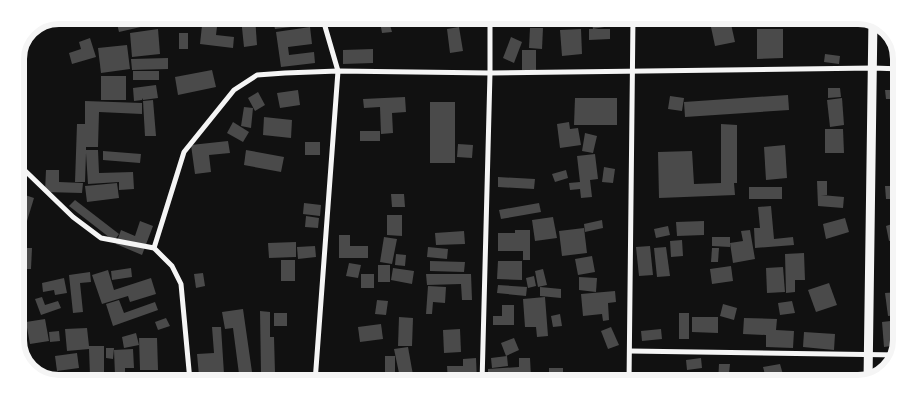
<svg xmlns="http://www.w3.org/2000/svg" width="917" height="399" font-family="'Alegreya Sans',sans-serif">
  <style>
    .building { fill: #4a4a4a }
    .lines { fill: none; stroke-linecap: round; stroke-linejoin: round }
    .minor { stroke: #f5f5f5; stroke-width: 5 }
    .tertiary { stroke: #f5f5f5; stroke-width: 9 }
    .rim { fill: none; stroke: #f5f5f5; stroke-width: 6 }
  </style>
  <rect width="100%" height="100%" fill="#111"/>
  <!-- building -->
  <g class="building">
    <path d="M115,15H143L145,26L119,32Z"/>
    <path d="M203,16L218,18L216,35L234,37L233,48L200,44Z"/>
    <path d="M279,16H289L291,27L275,29L273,21L280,20Z"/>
    <path d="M324,16H342L344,21L327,26Z"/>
    <path d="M379,16H401L402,23L390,25L392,32L382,33Z"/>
    <path d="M255,17L257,45L244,47L241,18Z"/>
    <path d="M494,17H525L526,23L496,27Z"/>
    <path d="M531,17H545V27L531,26Z"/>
    <path d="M568,17H582L583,25L570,26Z"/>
    <path d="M605,17H608L610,26L593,29L591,19Z"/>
    <path d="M731,24L735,42L715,46L711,27Z"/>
    <path d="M310,27L312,44L288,47L289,55L314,52L315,63L281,67L276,32Z"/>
    <path d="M459,27L463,51L450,53L447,29Z"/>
    <path d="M530,28H543L542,49L529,48Z"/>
    <path d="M158,29L160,54L132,57L130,33Z"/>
    <path d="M581,29L582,54L562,56L560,30Z"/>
    <path d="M589,29H610V39L589,40Z"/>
    <path d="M757,29H783V58L757,59Z"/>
    <rect x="179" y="33" width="9" height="16"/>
    <path d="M511,37L522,42L514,63L503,58Z"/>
    <path d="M90,38L96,57L72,64L69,53L81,49L79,42Z"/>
    <path d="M127,45L130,69L101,73L98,48Z"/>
    <path d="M373,49V63L343,64V50Z"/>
    <rect x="522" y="50" width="14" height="20"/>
    <path d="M825,54L840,56L839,64L824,62Z"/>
    <path d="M168,58V69L132,70L131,59Z"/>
    <path d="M212,70L216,87L178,95L175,77Z"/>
    <rect x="133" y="71" width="26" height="9"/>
    <rect x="101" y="76" width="25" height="24"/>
    <path d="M156,85L158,98L143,100L142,98V100L134,101L133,88Z"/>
    <path d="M828,88H840L841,97L828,98Z"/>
    <path d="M298,90L300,105L280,108L277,93Z"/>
    <path d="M885,90H902L901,99H886Z"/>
    <path d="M258,92L265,105L255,111L248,98Z"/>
    <path d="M788,95L789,110L685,117L684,102Z"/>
    <path d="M670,96L684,98L682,111L668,109Z"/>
    <path d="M405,97L406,112L392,113L393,133L381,134L380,107L364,108L363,99Z"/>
    <path d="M575,98H617V125H574Z"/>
    <path d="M842,98L844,125L830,127L827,100Z"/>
    <path d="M153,100L156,136H145L143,101Z"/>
    <path d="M85,101L142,103V114L99,112L98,147H86V150H98L99,173L133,172L134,189L119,190V182L88,184L86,153L85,182H75L77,124H85Z"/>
    <rect x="430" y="102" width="25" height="61"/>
    <path d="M244,107L253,108L251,128L241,126Z"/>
    <path d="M264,117L292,120L291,138L263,135Z"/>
    <path d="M233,122L249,132L243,142L227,133Z"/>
    <path d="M569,122L570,129L578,128L581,145L560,148L557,124Z"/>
    <path d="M721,124L737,125V183H734L735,195L659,198L658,152L692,151L694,184L721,183Z"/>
    <path d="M825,129H843L844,153H825Z"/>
    <rect x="360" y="131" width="20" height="10"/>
    <path d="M585,133L597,136L593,153L582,151Z"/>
    <path d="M228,141L230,153L209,155L211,172L195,174L191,145Z"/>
    <rect x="305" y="142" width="15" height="13"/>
    <path d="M458,144L473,145L472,158L457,157Z"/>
    <path d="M785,145L787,178L766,180L764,147Z"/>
    <path d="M246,150L284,157L281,172L244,165Z"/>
    <path d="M103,151L141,154L140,163L103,160Z"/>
    <path d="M595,154L598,179L590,180L592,197L581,198L580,189L570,190L569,183L580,182L577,156Z"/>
    <path d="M604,167L615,169L613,183L602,182Z"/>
    <path d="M46,170H59V182L83,183L82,193L45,192Z"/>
    <path d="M566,170L568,178L555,182L552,174Z"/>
    <path d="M498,177L535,179L534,189L498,187Z"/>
    <path d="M817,181H827V195H821L844,197L843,208L818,206Z"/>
    <path d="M117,183L119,198L87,202L85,186Z"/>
    <path d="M885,186H894L895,199H886Z"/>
    <rect x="749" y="187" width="33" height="12"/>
    <path d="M391,194H404L405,207H392Z"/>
    <path d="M25,195L34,198L20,244L15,243V227Z"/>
    <path d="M75,200L119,234L114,241L69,206Z"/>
    <path d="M304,203L321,205L320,216L303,214Z"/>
    <path d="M539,203L541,212L501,219L499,210Z"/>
    <path d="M771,206L774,239L793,237L794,245L755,248L754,228H760L758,207Z"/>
    <path d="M387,215H402V236L387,235Z"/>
    <path d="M306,216L319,218L318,228L305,227Z"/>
    <path d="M553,217L557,238L535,241L532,220Z"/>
    <path d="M845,218L849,232L826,239L823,224Z"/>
    <path d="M602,220L603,228L585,232L584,224Z"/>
    <path d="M140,221L153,226L142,255L116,244L121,230L135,236Z"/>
    <path d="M704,221V235L677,236L676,222Z"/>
    <path d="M895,223L899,239L889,241L886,226Z"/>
    <path d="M668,226L670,235L656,238L654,229Z"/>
    <path d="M584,228L587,253L562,256L559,231Z"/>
    <path d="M515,230H530V260H523V251H498V233H515Z"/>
    <path d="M750,230L755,259L733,263L730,243L743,241L741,231Z"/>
    <path d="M464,231L465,244L436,245L435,233Z"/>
    <path d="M339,235H350V246H368V258H339Z"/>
    <path d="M384,237L397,239L392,264L380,262Z"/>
    <path d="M712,237H730V247L712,246Z"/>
    <path d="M682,240L683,256L671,257L670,241Z"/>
    <path d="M296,242V257L269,258L268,243Z"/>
    <path d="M315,246L316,257L298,259L297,247Z"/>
    <path d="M650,246L653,275L639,276L636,247Z"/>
    <path d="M900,246V256L893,257L892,247Z"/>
    <path d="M428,247L448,249L447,259L427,257Z"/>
    <path d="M666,247L670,276L657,277L654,248Z"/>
    <path d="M15,248H32L31,269H15Z"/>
    <path d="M712,248H719L718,262H711Z"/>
    <path d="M804,253L805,280H795V292L786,293L785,254Z"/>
    <path d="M396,254L406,255L405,266L395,265Z"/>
    <path d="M592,256L595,272L578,275L575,259Z"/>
    <rect x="281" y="260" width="14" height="21"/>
    <path d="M430,261L465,262L464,272L430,271Z"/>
    <path d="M498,261H522V280L497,279Z"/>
    <path d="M349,263L361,265L358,278L346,276Z"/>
    <path d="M892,263H900L899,287H892Z"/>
    <rect x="378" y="265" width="12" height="17"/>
    <path d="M731,266L733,281L712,284L710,269Z"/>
    <path d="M783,267L785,292L767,293L766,268Z"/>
    <path d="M131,268L132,277L112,280L111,271Z"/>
    <path d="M393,268L414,271L412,284L391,280Z"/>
    <path d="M543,269L547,285L538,287L535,271Z"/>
    <path d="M108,270L114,290L151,278L156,294L130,302L128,296L102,304L92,275Z"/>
    <path d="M90,272L91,282L80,283L83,312L73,313L69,275Z"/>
    <path d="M203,273L205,286L196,288L194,274Z"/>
    <rect x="361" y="274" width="13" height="14"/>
    <path d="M426,274H471L472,300H462L461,284L427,285Z"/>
    <path d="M534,276L536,286L528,288L526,278Z"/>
    <path d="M579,277L597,278L596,292L579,290Z"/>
    <path d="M64,278L67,293L55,295L54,290L43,292L42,283Z"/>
    <path d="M829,283L837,305L816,312L808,290Z"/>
    <path d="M498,285L527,287L526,296L497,293Z"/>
    <path d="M428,286L446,287L445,303L433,302L432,314H426Z"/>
    <path d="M540,287L561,289V298L540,296Z"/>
    <path d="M615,291L616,302L608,303L609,320L603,321L602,314L583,316L581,294Z"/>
    <path d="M899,292V315L888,316L885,293Z"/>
    <path d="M42,297L45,305L58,301L61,308L41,315L35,299Z"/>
    <path d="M545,297L548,336L537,337L536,327H525L523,299Z"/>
    <path d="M119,300L124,313L155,302L158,310L113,326L106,304Z"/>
    <path d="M377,300L388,301L386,315L375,314Z"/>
    <path d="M792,301L795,313L780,315L778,303Z"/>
    <path d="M723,304L737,308L734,320L720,316Z"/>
    <path d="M502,305H514V325H493V316H502Z"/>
    <path d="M243,309L252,372L239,374L233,328L225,329L222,312Z"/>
    <path d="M260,311L270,312V337H274L275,373H261Z"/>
    <rect x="274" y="313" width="13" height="13"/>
    <rect x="679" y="313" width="10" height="26"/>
    <path d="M560,314L562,326L553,327L551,316Z"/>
    <path d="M399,317L413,318L412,346H398Z"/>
    <path d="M692,317H718V333L692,332Z"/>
    <path d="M166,318L170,326L158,330L155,322Z"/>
    <path d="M744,318L777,319L776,330L794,331L793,348L766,347V335L743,334Z"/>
    <path d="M45,319L49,341L30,344L26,322Z"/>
    <path d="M899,320V345L884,347L882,322Z"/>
    <path d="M381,324L383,339L360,342L358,327Z"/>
    <path d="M212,327H221L224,374L199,376L197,354L214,353Z"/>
    <path d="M611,327L619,345L608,349L601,331Z"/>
    <path d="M87,328L89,346H104V375L90,376L89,349L67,351L65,329Z"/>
    <path d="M460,329L461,352L444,353L443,330Z"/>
    <path d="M661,329L662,339L642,341L641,331Z"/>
    <path d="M59,331L60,341L50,342L49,332Z"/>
    <path d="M804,332L835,334L834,350L803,347Z"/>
    <path d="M136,333L139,345L124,348L122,337Z"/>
    <path d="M139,338H157L158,370H140Z"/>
    <path d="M514,338L519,350L506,356L501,343Z"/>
    <path d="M408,347L413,375L400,378L394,349Z"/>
    <path d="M106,348H114L113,359L106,358Z"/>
    <path d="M133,349L134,368H125V375H115L114,350Z"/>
    <path d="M77,353L79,368L57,371L55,356Z"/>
    <rect x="385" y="356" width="10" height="17"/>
    <path d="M507,356L508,366L492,368L491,358Z"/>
    <path d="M476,358L477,382H448L447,366H463V359Z"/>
    <path d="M519,358H530L531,377L488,380V369L519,367Z"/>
    <path d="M701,358L702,368L687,370L686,360Z"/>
    <path d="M719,364H730L728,383H718Z"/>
    <path d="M780,364L784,378L767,382L763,367Z"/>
    <rect x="549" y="368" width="14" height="9"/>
    <path d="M789,376H797V384H778V381H790Z"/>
  </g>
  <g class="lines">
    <!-- minor -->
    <g class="minor">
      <path d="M15,161L73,217L101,238L154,248L172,266L181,284L190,381"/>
      <path d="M154,248L184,152L234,90L257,75L285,73L338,71L490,73L873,68L902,69"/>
      <path d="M630,351L899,355"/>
      <path d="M40,379L181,381"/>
      <path d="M315,382L338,71L322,16"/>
      <path d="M482,383L490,73V17"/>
      <path d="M629,383L633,17"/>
    </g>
    <!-- tertiary -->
    <path class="tertiary" d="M868,381L873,18"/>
  </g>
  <!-- crop -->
  <path d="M0 0H917V399H0ZM59 24H858A35 35 0 0 1 893 59V340A35 35 0 0 1 858 375H59A35 35 0 0 1 24 340V59A35 35 0 0 1 59 24Z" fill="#fff" fill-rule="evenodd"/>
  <path class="rim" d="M59 24H858A35 35 0 0 1 893 59V340A35 35 0 0 1 858 375H59A35 35 0 0 1 24 340V59A35 35 0 0 1 59 24Z"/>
</svg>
